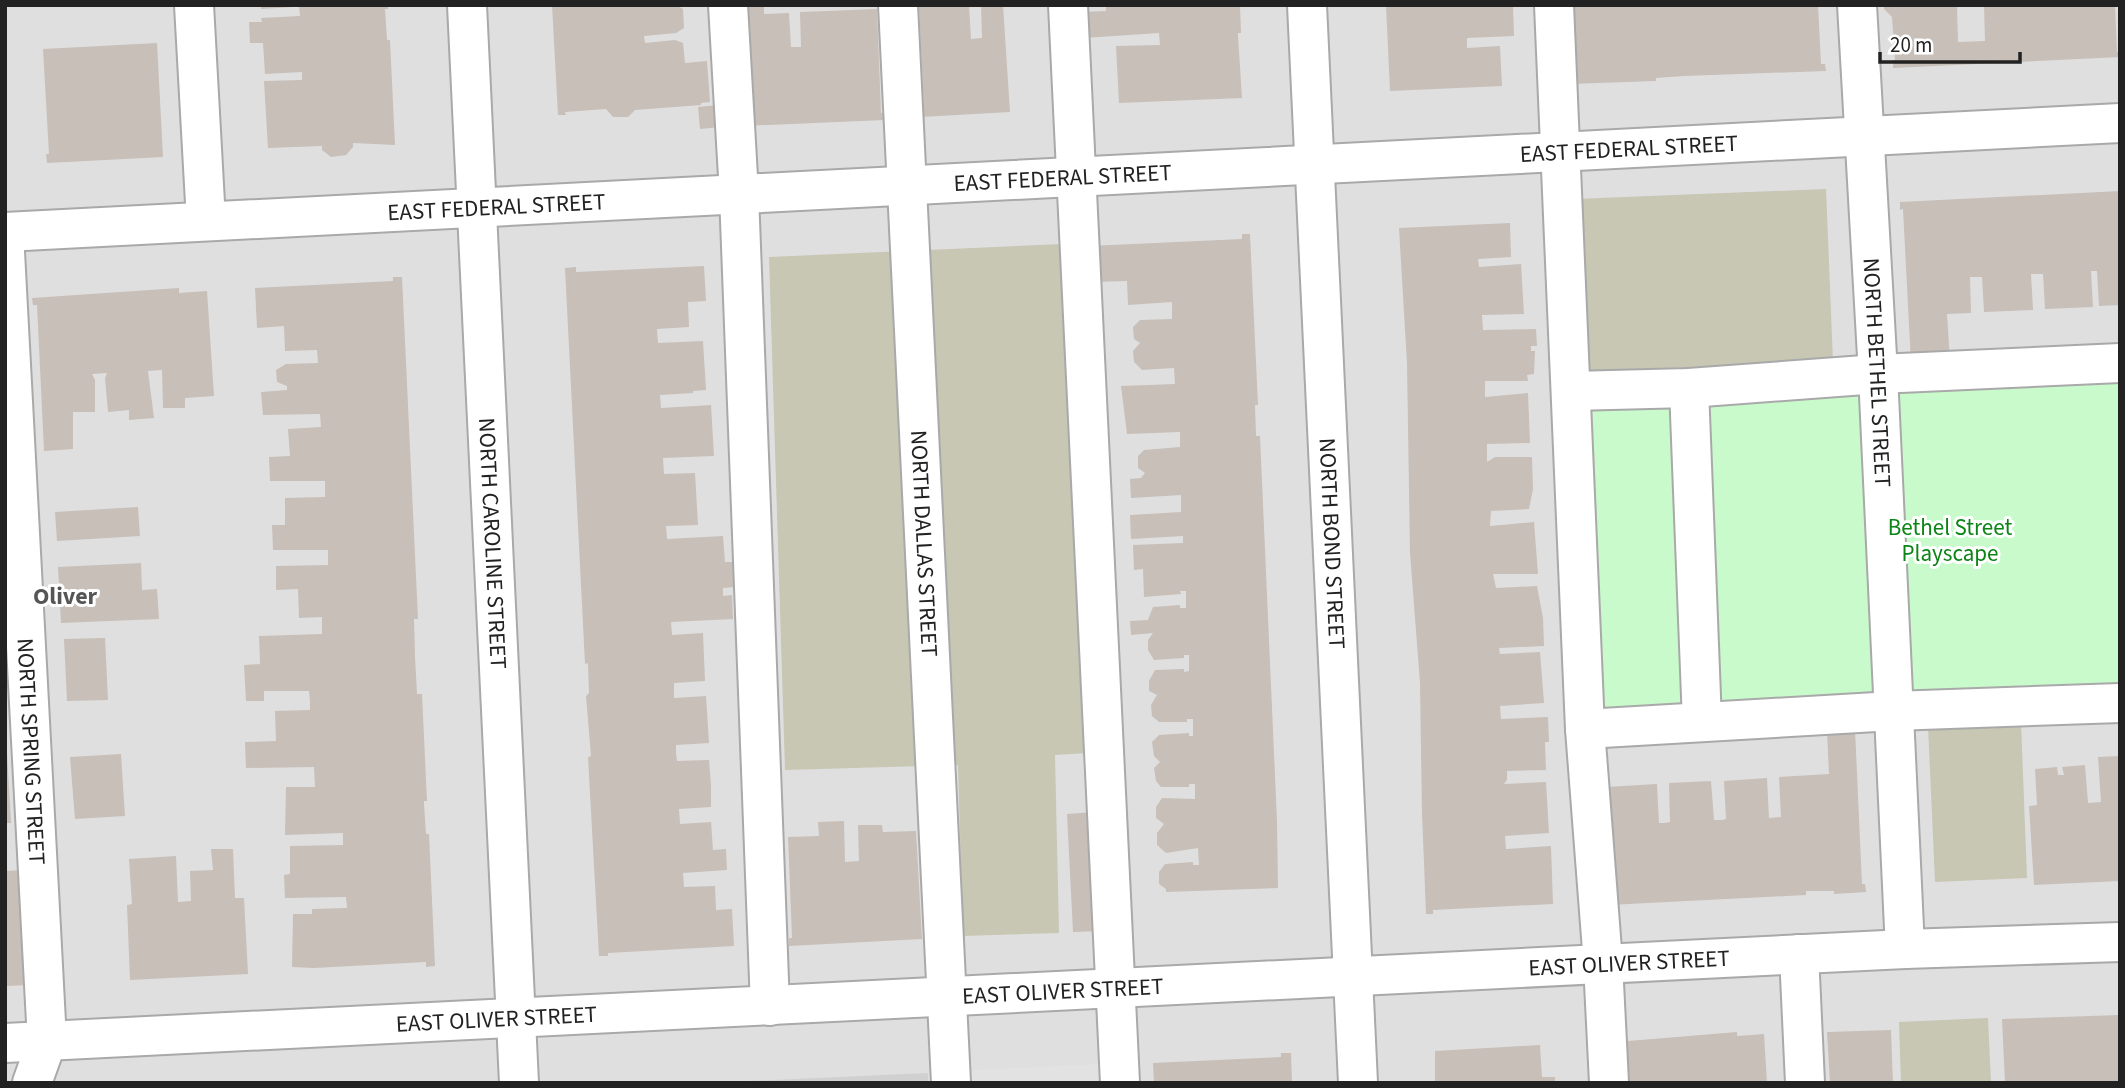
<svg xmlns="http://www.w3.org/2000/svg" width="2125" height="1088" font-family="'Source Sans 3',sans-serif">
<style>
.residential{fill:#e0dfdf}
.religious{fill:#d0d0d0}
.construction{fill:#c7c7b4}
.park{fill:#c8facc}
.parking{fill:#e2e2e2}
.building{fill:#c7bfb8}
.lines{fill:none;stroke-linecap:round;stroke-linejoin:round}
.minor-casing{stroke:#a9a9a9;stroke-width:42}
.minor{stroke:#fff;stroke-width:38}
.labels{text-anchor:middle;stroke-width:6;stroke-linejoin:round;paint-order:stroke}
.street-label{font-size:23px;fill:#222;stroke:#fff}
.park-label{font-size:23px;fill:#0c8416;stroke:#fff}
.neighbourhood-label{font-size:24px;font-weight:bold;fill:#555;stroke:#fff}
</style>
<rect width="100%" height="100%" fill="#f2efe9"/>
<path class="residential" d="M 5,5 L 2120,5 L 2120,1083 L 5,1083 Z"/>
<path class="religious" d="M 928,1073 L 928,1083 L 703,1083 Z"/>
<path class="construction" d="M 1826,189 L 1833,362 L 1582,371 L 1575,199 Z
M 1062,244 L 1087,753 L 1055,755 L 1059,933 L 963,936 L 958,765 L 785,770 L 769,257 Z
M 2021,722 L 2027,878 L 1935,882 L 1928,726 Z
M 1988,1018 L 1991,1083 L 1901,1083 L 1899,1022 Z"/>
<path class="park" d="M 2120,378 L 2120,689 L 1604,708 L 1592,398 Z"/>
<path class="parking" d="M 1097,1064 L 1098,1083 L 962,1083 L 962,1071 Z"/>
<path class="building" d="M 261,5 L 293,5 L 293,7 L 261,9 Z
M 299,5 L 388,5 L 388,9 L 385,9 L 387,40 L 390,40 L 395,145 L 353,143 L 353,147 L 346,155 L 331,157 L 322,150 L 322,146 L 268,148 L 264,81 L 302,80 L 302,72 L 265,74 L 263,43 L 250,43 L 249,22 L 262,22 L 261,18 L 300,16 Z
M 552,5 L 676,5 L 683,9 L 684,28 L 676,33 L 644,36 L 645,43 L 675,40 L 683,43 L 685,63 L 707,61 L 710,102 L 701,103 L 701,105 L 635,110 L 628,117 L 613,117 L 606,109 L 565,112 L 566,115 L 558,115 Z
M 738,5 L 764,5 L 764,14 L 789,13 L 791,47 L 801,47 L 800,12 L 877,9 L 881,113 L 885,113 L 885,120 L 743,126 Z
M 969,5 L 971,39 L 982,38 L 981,5 L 1003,5 L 1010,112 L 921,117 L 921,109 L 924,109 L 919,6 Z
M 1106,5 L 1240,5 L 1241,33 L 1238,33 L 1238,36 L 1242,98 L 1119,103 L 1116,46 L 1160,45 L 1159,33 L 1084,38 L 1083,12 L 1106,11 Z
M 1386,5 L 1513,5 L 1514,36 L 1467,38 L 1467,48 L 1500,46 L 1502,86 L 1390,91 Z
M 1568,5 L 1818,5 L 1821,64 L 1825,64 L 1826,71 L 1684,76 L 1656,78 L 1656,81 L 1569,84 Z
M 1884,5 L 1957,5 L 1958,42 L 1985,41 L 1984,5 L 2115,5 L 2117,52 L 2120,51 L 2120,57 L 1893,68 L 1893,60 L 1895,60 L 1892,17 L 1884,9 Z
M 157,43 L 163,157 L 47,163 L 46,154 L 49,154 L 43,49 Z
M 719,105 L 720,127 L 700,129 L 698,107 Z
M 2120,191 L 2120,305 L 2099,306 L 2097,271 L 2091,271 L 2093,307 L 2045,309 L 2043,274 L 2031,274 L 2033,310 L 1984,312 L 1982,277 L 1970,277 L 1971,313 L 1947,314 L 1950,361 L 1911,363 L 1903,209 L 1900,210 L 1900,202 Z
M 1510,223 L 1511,257 L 1478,259 L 1479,267 L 1521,264 L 1524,314 L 1482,315 L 1483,330 L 1536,329 L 1537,346 L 1531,346 L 1531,351 L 1535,351 L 1534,374 L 1527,375 L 1528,381 L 1485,381 L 1485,397 L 1528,393 L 1530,443 L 1487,444 L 1487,462 L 1495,457 L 1532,457 L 1533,489 L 1529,509 L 1491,511 L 1490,526 L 1534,522 L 1538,574 L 1493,574 L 1496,588 L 1537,586 L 1543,618 L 1544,646 L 1499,648 L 1500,654 L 1540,652 L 1544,703 L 1500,706 L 1501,719 L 1548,717 L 1549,742 L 1545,742 L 1546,770 L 1507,771 L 1507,780 L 1504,784 L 1546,782 L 1549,833 L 1505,836 L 1506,849 L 1551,846 L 1553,904 L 1433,910 L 1433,914 L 1426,914 L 1422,813 L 1420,683 L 1410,553 L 1407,363 L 1399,228 Z
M 1242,234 L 1250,234 L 1258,405 L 1255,405 L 1256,436 L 1260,436 L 1277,821 L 1278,888 L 1166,892 L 1166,889 L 1159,884 L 1159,872 L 1165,864 L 1193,862 L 1193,865 L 1199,865 L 1198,848 L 1166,853 L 1157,845 L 1157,833 L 1164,824 L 1156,818 L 1156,807 L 1162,798 L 1195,799 L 1195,784 L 1189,784 L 1189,787 L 1161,787 L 1156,781 L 1154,768 L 1160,762 L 1154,756 L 1152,742 L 1159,735 L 1189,733 L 1189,736 L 1193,736 L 1193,719 L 1187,719 L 1187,722 L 1159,722 L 1152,716 L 1151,705 L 1157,695 L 1149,691 L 1149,681 L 1155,670 L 1184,669 L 1184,672 L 1189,671 L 1189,655 L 1184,655 L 1184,658 L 1154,660 L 1148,650 L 1148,640 L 1153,633 L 1131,635 L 1130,621 L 1148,620 L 1153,607 L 1180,605 L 1180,608 L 1186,608 L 1186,591 L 1180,591 L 1181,594 L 1144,597 L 1143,569 L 1134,570 L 1133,545 L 1183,543 L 1183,536 L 1131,539 L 1130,515 L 1181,512 L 1181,495 L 1131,498 L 1130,479 L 1141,478 L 1145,473 L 1138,468 L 1138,456 L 1144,450 L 1180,447 L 1180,432 L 1127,434 L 1121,386 L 1175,384 L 1174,368 L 1142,370 L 1134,362 L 1133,351 L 1140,343 L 1134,339 L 1133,327 L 1140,320 L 1172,319 L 1172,302 L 1128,305 L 1127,281 L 1092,282 L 1090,246 L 1242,239 Z
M 704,266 L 706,301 L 688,302 L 689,327 L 657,329 L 658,343 L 703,341 L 706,390 L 693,391 L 693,393 L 660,395 L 661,408 L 711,405 L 714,456 L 663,458 L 664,474 L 695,473 L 698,525 L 666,526 L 667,539 L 723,536 L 725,562 L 735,562 L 736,587 L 723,588 L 723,596 L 732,595 L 733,619 L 671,622 L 672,635 L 703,633 L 705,681 L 674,683 L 674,698 L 706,696 L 709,743 L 676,745 L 676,753 L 677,761 L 709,760 L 711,785 L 711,807 L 679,809 L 680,824 L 711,822 L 713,850 L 726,849 L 727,870 L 683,873 L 684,887 L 715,886 L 716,910 L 732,909 L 734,946 L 608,953 L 608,956 L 599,956 L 588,757 L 591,756 L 586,696 L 589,693 L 588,663 L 585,664 L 565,268 L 576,267 L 576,272 Z
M 393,277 L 402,277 L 418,619 L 414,619 L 415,656 L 417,694 L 422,694 L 427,801 L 424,801 L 424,804 L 426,834 L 429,834 L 435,966 L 426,967 L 426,962 L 314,968 L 292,967 L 293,914 L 312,914 L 312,909 L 347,908 L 346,897 L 285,898 L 284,875 L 290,874 L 290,846 L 343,845 L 343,833 L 285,835 L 286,787 L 315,787 L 314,767 L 246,768 L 245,742 L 276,741 L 275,711 L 310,710 L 310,701 L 309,691 L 264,691 L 264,701 L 246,701 L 244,665 L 260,664 L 259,636 L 322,634 L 322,617 L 299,618 L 298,589 L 276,590 L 276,566 L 328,565 L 328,550 L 273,550 L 272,525 L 285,525 L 285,498 L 325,497 L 325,481 L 270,481 L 269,457 L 290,456 L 288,429 L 321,427 L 320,414 L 263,415 L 261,392 L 287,390 L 287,386 L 277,382 L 276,370 L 286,364 L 318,363 L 317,350 L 285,351 L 284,326 L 257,328 L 255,288 L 393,281 Z
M 179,288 L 179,293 L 207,291 L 214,396 L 185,398 L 185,408 L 163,408 L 162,370 L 148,371 L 154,418 L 129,420 L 129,410 L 108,412 L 105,378 L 107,373 L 92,374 L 95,380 L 95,412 L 73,412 L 73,449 L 44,451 L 37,305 L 33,305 L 32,298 Z
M 138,507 L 140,536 L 57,541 L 55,512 Z
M 141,563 L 142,590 L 157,589 L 159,619 L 61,623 L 58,567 Z
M 105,638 L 108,700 L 67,701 L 64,639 Z
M 1855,729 L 1862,884 L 1865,884 L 1866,892 L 1834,894 L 1834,891 L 1806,891 L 1806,895 L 1609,905 L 1606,787 L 1657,784 L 1659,823 L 1664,823 L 1670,822 L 1669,783 L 1711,781 L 1714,820 L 1722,820 L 1726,819 L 1724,781 L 1767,778 L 1769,818 L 1781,817 L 1779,777 L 1829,774 L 1827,731 Z
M 5,753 L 7,753 L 11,823 L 5,823 Z
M 121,754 L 125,816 L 75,819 L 70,757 Z
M 2120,756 L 2120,881 L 2034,885 L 2029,806 L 2037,805 L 2035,769 L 2057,767 L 2058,775 L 2064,775 L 2062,767 L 2085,765 L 2088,803 L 2101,802 L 2098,757 Z
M 1095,812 L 1101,931 L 1073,932 L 1067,814 Z
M 844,821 L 845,862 L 859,861 L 858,825 L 882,825 L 883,832 L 916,831 L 922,939 L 789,946 L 789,938 L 792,938 L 788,837 L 819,836 L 818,822 Z
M 211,849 L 233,849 L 235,898 L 244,898 L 248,974 L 130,980 L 127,905 L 132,904 L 129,859 L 176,856 L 178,902 L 191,901 L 190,871 L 213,870 Z
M 22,870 L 31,985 L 5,986 L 5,871 Z
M 2119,1015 L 2120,1083 L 2005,1083 L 2002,1019 Z
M 1891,1030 L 1893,1083 L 1830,1083 L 1827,1032 Z
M 1737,1032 L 1737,1036 L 1764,1034 L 1767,1083 L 1618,1083 L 1616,1042 Z
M 1540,1045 L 1542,1077 L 1555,1077 L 1555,1083 L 1435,1083 L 1435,1051 Z
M 1281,1053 L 1291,1053 L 1292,1083 L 1154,1083 L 1153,1063 L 1281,1057 Z"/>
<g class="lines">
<defs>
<g id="minor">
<path d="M 194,5 L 206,221"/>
<path id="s1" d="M 467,5 L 519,1083"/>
<path d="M 728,5 L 739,194 L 770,1006"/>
<path id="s2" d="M 898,5 L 951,1083"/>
<path d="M 1068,5 L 1120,1083"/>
<path id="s3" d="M 1307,5 L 1358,1083"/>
<path d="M 1554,5 L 1585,729 L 1603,963 L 1609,1083"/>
<path id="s4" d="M 1857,5 L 1878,374 L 1905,949"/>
<path id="s5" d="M 5,232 L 2120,123"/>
<path id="s6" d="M 5,252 L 47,1041 L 32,1083"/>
<path d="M 1689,388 L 1702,722"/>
<path d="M 1572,391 L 1689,388 L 1878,374 L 2120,363"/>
<path d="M 1585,729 L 1893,711 L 2120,703"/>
<path d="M 1799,954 L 1805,1083"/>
<path id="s7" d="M 5,1043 L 1905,949 L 2120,942"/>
</g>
</defs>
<use href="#minor" class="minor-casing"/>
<use href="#minor" class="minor"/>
</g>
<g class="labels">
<g class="street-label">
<text dy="8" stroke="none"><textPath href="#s5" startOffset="1626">EAST FEDERAL STREET</textPath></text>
<text dy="8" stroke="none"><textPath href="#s5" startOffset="1059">EAST FEDERAL STREET</textPath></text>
<text dy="8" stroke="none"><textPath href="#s5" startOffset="492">EAST FEDERAL STREET</textPath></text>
<text dy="8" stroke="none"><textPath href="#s4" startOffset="368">NORTH BETHEL STREET</textPath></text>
<text dy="8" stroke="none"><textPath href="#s1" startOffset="539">NORTH CAROLINE STREET</textPath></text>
<text dy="8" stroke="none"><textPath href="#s2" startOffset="539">NORTH DALLAS STREET</textPath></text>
<text dy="8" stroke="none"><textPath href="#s3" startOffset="539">NORTH BOND STREET</textPath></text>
<text dy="8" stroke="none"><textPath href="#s6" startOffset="500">NORTH SPRING STREET</textPath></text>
<text dy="8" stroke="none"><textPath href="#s7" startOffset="1626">EAST OLIVER STREET</textPath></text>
<text dy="8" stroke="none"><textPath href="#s7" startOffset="1059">EAST OLIVER STREET</textPath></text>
<text dy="8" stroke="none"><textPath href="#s7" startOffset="492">EAST OLIVER STREET</textPath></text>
</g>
<g class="park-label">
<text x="1950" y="535">Bethel Street<tspan x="1950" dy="26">Playscape</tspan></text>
</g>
<g class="neighbourhood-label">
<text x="65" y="604">Oliver</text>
</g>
</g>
<rect width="2125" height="1088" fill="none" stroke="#222222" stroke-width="14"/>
<path d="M1880 52v10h140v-10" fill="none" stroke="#222222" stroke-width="3.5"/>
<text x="1890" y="52" font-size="21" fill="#222222" stroke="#ffffff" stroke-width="5" paint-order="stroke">20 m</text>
</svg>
